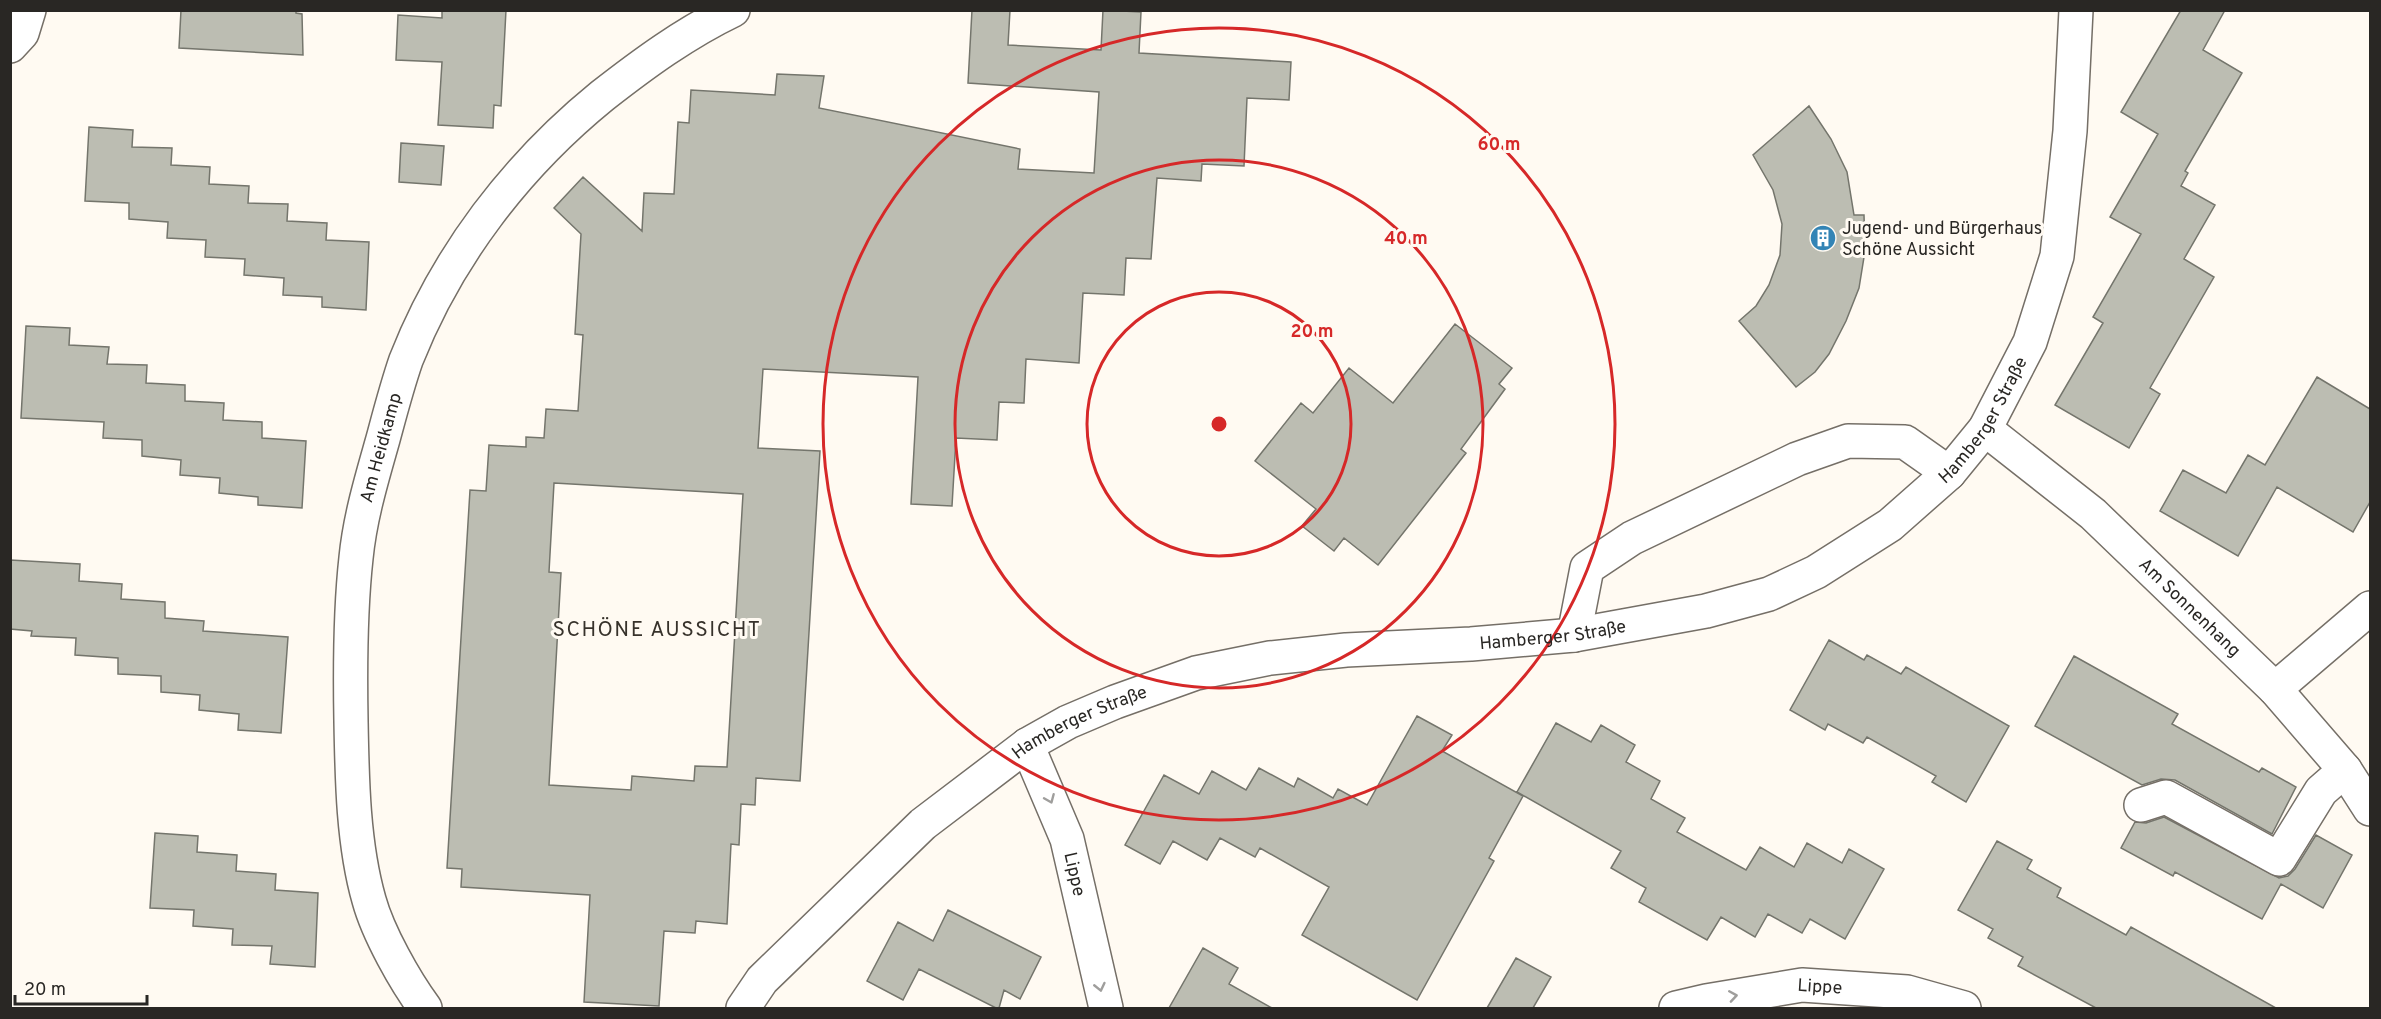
<svg xmlns="http://www.w3.org/2000/svg" width="2381" height="1019" font-family="Overpass,sans-serif">
<style>
.building{fill:#bcbdb2;stroke:#74756c;stroke-width:1.5;fill-rule:evenodd}
.lines{fill:none;stroke-linecap:round;stroke-linejoin:round}
.minor-casing{stroke:#756f67;stroke-width:36}
.minor{stroke:#fff;stroke-width:33}
.oneway{stroke:#9f9e9c}
.ring{fill:none;stroke:#d62828;stroke-width:3}
.labels{text-anchor:middle;stroke-width:6;stroke-linejoin:round;paint-order:stroke}
.poi-label{font-size:18px;fill:#292724;stroke:#fffaf2;text-anchor:start}
.street-label{font-size:18px;fill:#292724;stroke:#fffaf2}
.quarter-label{font-size:21px;letter-spacing:1.5px;fill:#37322b;stroke:#fffaf2}
.centre{fill:#d62828;stroke:#fffaf2;stroke-width:3}
.ring-label{font-size:18px;text-anchor:middle;font-weight:bold;fill:#d62828;stroke:#fffaf2;stroke-width:6;stroke-linejoin:round;paint-order:stroke}
</style>
<rect width="100%" height="100%" fill="#fffaf2"/>
<path class="building" d="M 181,10 L 296,10 L 296,13 L 302,14 L 303,55 L 179,48 Z
M 442,10 L 506,10 L 501,106 L 494,105 L 493,128 L 438,125 L 442,62 L 396,60 L 398,15 L 442,18 Z
M 972,10 L 1010,10 L 1008,45 L 1101,50 L 1103,10 L 1141,12 L 1139,53 L 1291,62 L 1289,100 L 1247,98 L 1244,166 L 1202,164 L 1201,181 L 1157,178 L 1151,259 L 1126,258 L 1124,295 L 1083,293 L 1079,363 L 1026,359 L 1024,403 L 999,402 L 997,440 L 956,438 L 952,506 L 911,504 L 918,377 L 763,369 L 758,448 L 820,451 L 800,781 L 756,778 L 755,805 L 741,804 L 739,845 L 731,844 L 727,924 L 696,921 L 695,933 L 664,931 L 659,1006 L 584,1002 L 590,895 L 461,887 L 462,869 L 447,868 L 470,490 L 486,491 L 489,445 L 526,447 L 526,437 L 544,438 L 546,409 L 578,411 L 583,335 L 575,334 L 581,234 L 554,208 L 583,177 L 642,231 L 644,193 L 674,194 L 678,122 L 689,123 L 691,90 L 775,95 L 777,74 L 824,76 L 819,108 L 1020,149 L 1018,169 L 1094,173 L 1099,92 L 968,83 ZM 554,483 L 743,494 L 727,767 L 695,766 L 694,781 L 632,776 L 631,790 L 549,785 L 561,573 L 549,572 Z
M 2181,10 L 2225,10 L 2203,50 L 2242,73 L 2185,171 L 2188,173 L 2181,186 L 2215,205 L 2184,259 L 2214,277 L 2150,388 L 2160,394 L 2129,448 L 2055,405 L 2103,323 L 2093,317 L 2141,234 L 2110,217 L 2158,134 L 2121,112 Z
M 1809,106 L 1831,139 L 1847,172 L 1854,215 L 1864,215 L 1865,251 L 1859,288 L 1846,321 L 1829,354 L 1815,372 L 1796,387 L 1739,321 L 1756,306 L 1769,285 L 1780,255 L 1782,224 L 1773,190 L 1753,155 Z
M 89,127 L 133,130 L 132,147 L 172,148 L 171,165 L 210,167 L 209,184 L 249,186 L 248,203 L 288,204 L 287,221 L 327,223 L 326,240 L 369,242 L 366,310 L 322,307 L 322,297 L 283,295 L 284,278 L 244,275 L 245,259 L 205,257 L 206,240 L 167,238 L 168,222 L 129,219 L 129,203 L 85,201 Z
M 401,143 L 444,146 L 441,185 L 399,182 Z
M 1455,324 L 1512,368 L 1499,384 L 1505,389 L 1461,449 L 1466,453 L 1378,565 L 1344,538 L 1334,551 L 1302,526 L 1316,509 L 1255,461 L 1301,403 L 1313,413 L 1349,368 L 1393,403 Z
M 26,326 L 70,328 L 69,345 L 109,347 L 107,364 L 147,365 L 146,383 L 185,385 L 185,401 L 224,403 L 223,420 L 262,422 L 262,438 L 306,441 L 302,508 L 258,505 L 258,497 L 219,493 L 220,478 L 180,475 L 181,460 L 142,456 L 142,440 L 103,438 L 104,422 L 21,418 Z
M 2317,377 L 2370,409 L 2370,502 L 2353,532 L 2277,487 L 2238,556 L 2160,511 L 2183,470 L 2226,493 L 2248,455 L 2265,465 Z
M 10,560 L 80,564 L 79,581 L 122,584 L 121,599 L 165,602 L 165,618 L 204,621 L 203,631 L 288,637 L 281,733 L 238,730 L 239,714 L 199,710 L 200,695 L 161,692 L 161,676 L 118,674 L 118,658 L 75,655 L 76,638 L 31,636 L 32,631 L 10,629 Z
M 1829,640 L 1864,660 L 1867,655 L 1901,674 L 1906,667 L 2009,726 L 1966,802 L 1932,782 L 1936,776 L 1867,737 L 1863,743 L 1828,724 L 1825,730 L 1790,710 Z
M 2074,656 L 2178,714 L 2172,724 L 2259,772 L 2262,768 L 2296,787 L 2272,834 L 2175,780 L 2161,779 L 2142,785 L 2035,726 Z
M 1417,716 L 1452,735 L 1442,751 L 1523,796 L 1489,858 L 1494,861 L 1417,1000 L 1302,935 L 1329,887 L 1260,848 L 1255,857 L 1220,838 L 1207,860 L 1173,841 L 1160,864 L 1125,845 L 1164,775 L 1199,794 L 1212,771 L 1246,790 L 1259,768 L 1294,787 L 1298,778 L 1333,798 L 1338,789 L 1367,805 Z
M 1556,723 L 1591,742 L 1601,725 L 1635,745 L 1626,762 L 1660,781 L 1651,799 L 1685,818 L 1677,832 L 1746,870 L 1760,847 L 1794,867 L 1807,843 L 1842,863 L 1849,849 L 1884,869 L 1845,939 L 1810,919 L 1802,933 L 1768,914 L 1755,937 L 1721,917 L 1707,940 L 1639,902 L 1646,888 L 1611,868 L 1621,851 L 1517,792 Z
M 2164,817 L 2279,878 L 2288,876 L 2295,869 L 2316,835 L 2352,855 L 2323,908 L 2281,884 L 2262,919 L 2175,872 L 2173,876 L 2121,848 L 2135,822 L 2146,823 Z
M 155,833 L 198,836 L 197,852 L 237,855 L 236,871 L 276,874 L 275,890 L 318,893 L 315,967 L 270,964 L 272,946 L 232,945 L 233,929 L 193,926 L 194,910 L 150,908 Z
M 1997,841 L 2032,860 L 2027,869 L 2061,888 L 2057,897 L 2126,935 L 2131,927 L 2276,1008 L 2096,1008 L 2018,966 L 2023,957 L 1988,938 L 1993,929 L 1958,910 Z
M 948,910 L 1041,957 L 1020,999 L 1004,990 L 999,1008 L 996,1008 L 919,969 L 903,1000 L 867,981 L 898,922 L 933,941 Z
M 1203,948 L 1238,968 L 1229,984 L 1272,1008 L 1169,1008 Z
M 1516,958 L 1551,977 L 1533,1008 L 1487,1008 Z"/>
<g class="lines">
<defs>
<g id="minor">
<path d="M 10,46 L 22,33 L 29,10"/>
<path id="s1" d="M 1985,429 L 2093,514 L 2275,689 L 2345,770 L 2370,809"/>
<path d="M 1574,635 L 1587,568 L 1632,538 L 1797,459 L 1848,441 L 1905,442 L 1949,473"/>
<path d="M 2275,689 L 2370,608"/>
<path id="s2" d="M 1027,745 L 1067,839 L 1106,1008"/>
<path d="M 2141,805 L 2166,797 L 2279,859 L 2321,791 L 2345,770"/>
<path id="s3" d="M 425,1008 C 405,981 378,933 369,900 C 353,844 352,779 351,721 C 350,667 350,612 356,558 C 360,517 372,478 383,439 C 390,413 397,386 406,360 C 447,256 516,166 602,96 C 643,64 685,33 733,10"/>
<path id="s4" d="M 743,1008 L 762,980 L 923,824 L 1027,745 L 1068,722 L 1115,702 L 1196,673 L 1270,658 L 1346,650 L 1471,644 L 1574,635 L 1706,611 L 1769,594 L 1816,572 L 1890,525 L 1949,473 L 1985,429 L 2030,342 L 2057,256 L 2070,131 L 2076,10"/>
<path id="s5" d="M 1676,1008 L 1706,1001 L 1802,985 L 1907,992 L 1964,1008"/>
</g>
</defs>
<use href="#minor" class="minor-casing"/>
<use href="#minor" class="minor"/>
</g>
<defs><path id="oneway-chevron" d="M-2-3.5L2.5 0L-2 3.5" fill="none" stroke-width="1.6" stroke-linecap="round" stroke-linejoin="round" transform="scale(1.5)"/></defs>
<g class="oneway">
<use href="#oneway-chevron" transform="translate(1050 799) rotate(67)"/>
<use href="#oneway-chevron" transform="translate(1100 987) rotate(77)"/>
<use href="#oneway-chevron" transform="translate(1733 996) rotate(-9)"/>
</g>
<g class="ring">
<circle cx="1219" cy="424" r="132"/>
<circle cx="1219" cy="424" r="264"/>
<circle cx="1219" cy="424" r="396"/>
</g>
<defs>
<symbol id="building-disc" viewBox="-11 -11 22 22"><circle r="9.5" fill="#3384b5" stroke="#fffaf2"/><path d="M-4-6H4V6H1V3H-1V6H-4ZM-2.5-4.3h1.7v1.8h-1.7ZM.8-4.3h1.7v1.8H.8ZM-2.5-1h1.7V.8h-1.7ZM.8-1h1.7V.8H.8Z" fill="#fff"/></symbol>
</defs>
<g fill-rule="evenodd">
<use href="#building-disc" x="1808" y="223" width="30" height="30"/>
</g>
<g class="labels">
<g class="poi-label">
<text x="1842" y="234">Jugend- und Bürgerhaus<tspan x="1842" dy="21">Schöne Aussicht</tspan></text>
</g>
<g class="street-label">
<text dy="6" stroke="none"><textPath href="#s4" startOffset="1434">Hamberger Straße</textPath></text>
<text dy="6" stroke="none"><textPath href="#s3" startOffset="579">Am Heidkamp</textPath></text>
<text dy="6" stroke="none"><textPath href="#s1" startOffset="272">Am Sonnenhang</textPath></text>
<text dy="6" stroke="none"><textPath href="#s4" startOffset="932">Hamberger Straße</textPath></text>
<text dy="6" stroke="none"><textPath href="#s4" startOffset="446">Hamberger Straße</textPath></text>
<text dy="6" stroke="none"><textPath href="#s2" startOffset="138">Lippe</textPath></text>
<text dy="6" stroke="none"><textPath href="#s5" startOffset="146">Lippe</textPath></text>
</g>
<g class="quarter-label">
<text x="657" y="636">SCHÖNE AUSSICHT</text>
</g>
</g>
<circle cx="1219" cy="424" r="9" class="centre"/>
<g class="ring-label">
<text x="1499" y="150">60 m</text>
<text x="1406" y="244">40 m</text>
<text x="1312" y="337">20 m</text>
</g>
<rect width="2381" height="1019" fill="none" stroke="#292724" stroke-width="24"/>
<path d="M15 995v9h132v-9" fill="none" stroke="#292724" stroke-width="3"/>
<text x="24" y="995" font-size="18" fill="#292724" stroke="#fffaf2" stroke-width="4.5" paint-order="stroke">20 m</text>
</svg>
